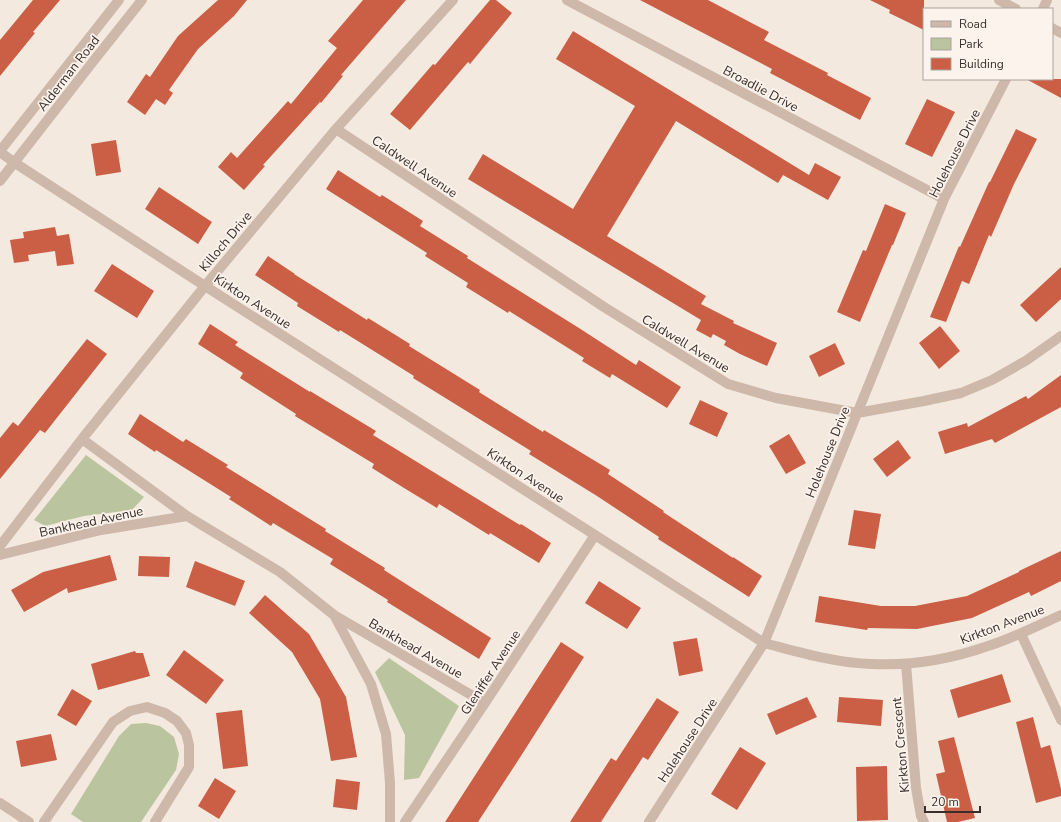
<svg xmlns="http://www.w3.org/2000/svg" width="1061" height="822" font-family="'Nunito Sans',sans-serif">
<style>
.green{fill:#bac49e}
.building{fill:#cb5f46}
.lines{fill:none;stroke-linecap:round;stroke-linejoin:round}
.minor{stroke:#cdb8aa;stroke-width:10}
.tertiary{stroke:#cdb8aa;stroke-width:10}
.labels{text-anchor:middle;stroke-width:3.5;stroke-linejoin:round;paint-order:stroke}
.street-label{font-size:13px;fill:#3a2e2a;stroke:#fbf3ec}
</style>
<rect width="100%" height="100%" fill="#f4e9df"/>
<path class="green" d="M 86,455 L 144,497 L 132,510 L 84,516 L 45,526 L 34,520 Z
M 389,658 L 459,706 L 419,778 L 404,780 L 405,735 L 375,672 Z
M 146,723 L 160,726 L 174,737 L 179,754 L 176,770 L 141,822 L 83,822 L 71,814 L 119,736 L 131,724 Z"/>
<path class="building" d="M 33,0 L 60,0 L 33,32 L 35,33 L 0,76 L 0,40 Z
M 218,0 L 247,0 L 234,16 L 198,49 L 169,90 L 173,93 L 165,105 L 156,99 L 145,115 L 127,102 L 146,74 L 150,77 L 178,36 Z
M 363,0 L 406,0 L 341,75 L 343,76 L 321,103 L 320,102 L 263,165 L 265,166 L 244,190 L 218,167 L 231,152 L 237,158 L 288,101 L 291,104 L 337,48 L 328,41 Z
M 490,0 L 496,0 L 512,13 L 470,64 L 468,62 L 410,130 L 390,114 L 433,64 L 435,65 Z
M 640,0 L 708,0 L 769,32 L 764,40 L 828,73 L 827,75 L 871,98 L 860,120 L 770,73 L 772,69 Z
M 870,0 L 924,0 L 924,30 L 889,13 L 890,10 Z
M 573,31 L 809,175 L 815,163 L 841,177 L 828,200 L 783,175 L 778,183 L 676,121 L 607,236 L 706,296 L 701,304 L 734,321 L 733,323 L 777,343 L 767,366 L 740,354 L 724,345 L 726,341 L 713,334 L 711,338 L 696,330 L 701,320 L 468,179 L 483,154 L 573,209 L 635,106 L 556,59 Z
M 1026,79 L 1061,79 L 1061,98 Z
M 927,99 L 955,112 L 932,157 L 905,144 Z
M 1016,129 L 1037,139 L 1014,184 L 991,237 L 989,235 L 969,284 L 962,281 L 946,322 L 930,317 L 959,246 L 960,247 L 989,182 L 990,182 Z
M 116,140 L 121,172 L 96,176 L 91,144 Z
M 338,170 L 380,197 L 382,195 L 423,221 L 420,226 L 468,256 L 467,258 L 579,328 L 636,365 L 639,360 L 681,387 L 667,408 L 612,374 L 610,378 L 582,361 L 584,358 L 509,311 L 508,313 L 466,287 L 468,283 L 425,256 L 427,253 L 326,189 Z
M 159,187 L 212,222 L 198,244 L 145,209 Z
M 885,204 L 906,213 L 893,245 L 892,245 L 860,322 L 837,312 L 863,250 L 866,251 Z
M 55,227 L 57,236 L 69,234 L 74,264 L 57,266 L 55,251 L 28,255 L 29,261 L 14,263 L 10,240 L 24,238 L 23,232 Z
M 268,256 L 295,274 L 294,274 L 367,320 L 368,318 L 410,344 L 409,346 L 480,390 L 479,392 L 514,414 L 543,432 L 544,430 L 610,470 L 608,474 L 664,511 L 663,512 L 733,558 L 733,557 L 762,576 L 749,597 L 658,539 L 659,537 L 597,496 L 529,454 L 531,451 L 413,378 L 414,376 L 340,330 L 339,332 L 297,306 L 298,303 L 255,275 Z
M 112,264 L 154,291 L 137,318 L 94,291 Z
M 1061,267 L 1061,299 L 1036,322 L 1020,305 Z
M 210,324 L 238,342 L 235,345 L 310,392 L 310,391 L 376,431 L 373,435 L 520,525 L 521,524 L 551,543 L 539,563 L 490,533 L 489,535 L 439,504 L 437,508 L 404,488 L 372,468 L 374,464 L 295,416 L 296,414 L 240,378 L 243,373 L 198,344 Z
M 940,326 L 960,351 L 939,369 L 919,343 Z
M 87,339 L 107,354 L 45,433 L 40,430 L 0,479 L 0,438 L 13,422 L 18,426 Z
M 835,343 L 845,364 L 819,377 L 809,356 Z
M 1061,375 L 1061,407 L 995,443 L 992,439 L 945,454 L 938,432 L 967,423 L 968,427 L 1026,396 L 1028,399 Z
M 700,400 L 728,413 L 717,437 L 689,424 Z
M 140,414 L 183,442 L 186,439 L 228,465 L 226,467 L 326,529 L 325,531 L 385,568 L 384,570 L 491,638 L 479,659 L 387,602 L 388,600 L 330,564 L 333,559 L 273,523 L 271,526 L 229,499 L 231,497 L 156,450 L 155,452 L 128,434 Z
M 789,434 L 806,463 L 786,474 L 769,446 Z
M 898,440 L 911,458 L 887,477 L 873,459 Z
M 854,510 L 881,514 L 875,549 L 848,545 Z
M 1061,551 L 1061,581 L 1031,596 L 1029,592 L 972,618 L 917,629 L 868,628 L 867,630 L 815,622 L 819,596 L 881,606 L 915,606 L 967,596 L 1019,572 L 1019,571 Z
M 110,555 L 117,580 L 68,593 L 67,588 L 24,612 L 11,590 L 43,572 Z
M 139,556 L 170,557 L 169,577 L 138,576 Z
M 195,561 L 245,581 L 235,606 L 186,587 Z
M 599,581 L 641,608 L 627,629 L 585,603 Z
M 265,595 L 309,634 L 346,697 L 357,757 L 331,761 L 320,699 L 292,652 L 249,613 Z
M 697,638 L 703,671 L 679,676 L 673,642 Z
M 561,642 L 584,657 L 519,759 L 478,822 L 445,822 Z
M 184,650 L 224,680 L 206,704 L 166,675 Z
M 135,651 L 136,653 L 143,653 L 150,676 L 98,690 L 91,664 Z
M 1002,674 L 1011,702 L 958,718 L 950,690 Z
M 72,689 L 92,701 L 76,726 L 57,715 Z
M 807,697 L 817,717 L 776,735 L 767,714 Z
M 839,697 L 883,700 L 881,726 L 837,722 Z
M 657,698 L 679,712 L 648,760 L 643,757 L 601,822 L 570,822 L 611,758 L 616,761 Z
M 242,710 L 248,766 L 223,769 L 216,713 Z
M 1033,717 L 1041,748 L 1050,745 L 1061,789 L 1061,796 L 1036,803 L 1016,722 Z
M 51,734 L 57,760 L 21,767 L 16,741 Z
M 954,737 L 975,818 L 958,822 L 947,822 L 936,774 L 945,772 L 938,741 Z
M 740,747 L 766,763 L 737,810 L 711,794 Z
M 887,766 L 888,820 L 857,821 L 856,767 Z
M 215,778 L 236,791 L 219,819 L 198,806 Z
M 336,779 L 360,782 L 357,810 L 333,807 Z"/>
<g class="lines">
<path class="minor" d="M 567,0 L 944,199
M 1043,9 L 1047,0
M 336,129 L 604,307 L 728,384 L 776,398 L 857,413 L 924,401 L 961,393 L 992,380 L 1027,360 L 1061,336
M 0,152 L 15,163 L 205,286 L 764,643 C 799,652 835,663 871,664 C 911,666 951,659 988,646 C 1013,638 1037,626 1061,615
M 82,439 L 187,516
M 0,546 L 82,439 L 205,286 L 336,129 L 453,0
M 0,555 L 101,530 L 187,516 L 280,572 L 334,615 L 371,684 L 386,734 L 390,783 L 390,822
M 334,615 L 485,703
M 1021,634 L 1061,720
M 906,664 L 916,788 L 921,816 L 924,822
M 44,822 L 113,722 L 130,711 L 147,707 L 165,713 L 177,721 L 186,733 L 189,745 L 189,767 L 155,822
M 405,822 L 485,703 L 595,535
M 649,822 L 764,643 L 944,199 L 1006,79"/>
<path class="tertiary" d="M 999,0 L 1016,9
M 1052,28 L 1061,33
M 0,151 L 119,0
M 0,181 L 95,59 L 142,0
M 0,803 L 29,822"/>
</g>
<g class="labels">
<g class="street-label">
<text transform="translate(68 73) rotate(-52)" y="5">Alderman Road</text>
<text transform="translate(761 88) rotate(28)" y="5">Broadlie Drive</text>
<text transform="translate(954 153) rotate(-63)" y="5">Holehouse Drive</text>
<text transform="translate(415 166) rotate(34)" y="5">Caldwell Avenue</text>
<text transform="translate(225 241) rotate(-50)" y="5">Killoch Drive</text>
<text transform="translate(253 301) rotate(33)" y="5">Kirkton Avenue</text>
<text transform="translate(686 343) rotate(31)" y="5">Caldwell Avenue</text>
<text transform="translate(827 452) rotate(-68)" y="5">Holehouse Drive</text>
<text transform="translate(526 475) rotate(33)" y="5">Kirkton Avenue</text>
<text transform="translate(91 521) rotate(-12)" y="5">Bankhead Avenue</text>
<text transform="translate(1002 624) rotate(-21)" y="5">Kirkton Avenue</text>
<text transform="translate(416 648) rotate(30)" y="5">Bankhead Avenue</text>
<text transform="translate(490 672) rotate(-57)" y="5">Gleniffer Avenue</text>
<text transform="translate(687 740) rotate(-57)" y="5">Holehouse Drive</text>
<text transform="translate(900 745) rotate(-95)" y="5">Kirkton Crescent</text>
</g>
</g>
<rect x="923" y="8" width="130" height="72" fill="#fbf3ec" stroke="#aea49e"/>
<rect x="931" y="21" width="20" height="6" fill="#cdb8aa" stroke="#aea49e"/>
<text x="959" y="28" font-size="12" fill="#3a2e2a">Road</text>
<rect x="931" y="38" width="20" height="12" fill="#bac49e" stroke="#aea49e"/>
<text x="959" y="48" font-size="12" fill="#3a2e2a">Park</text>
<rect x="931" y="58" width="20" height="12" fill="#cb5f46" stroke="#aea49e"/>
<text x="959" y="68" font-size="12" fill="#3a2e2a">Building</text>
<path d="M925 806v6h55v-6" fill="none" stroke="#3a2e2a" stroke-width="2"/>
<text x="931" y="806" font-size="12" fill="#3a2e2a" stroke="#fbf3ec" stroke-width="3" paint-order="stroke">20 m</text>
</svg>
